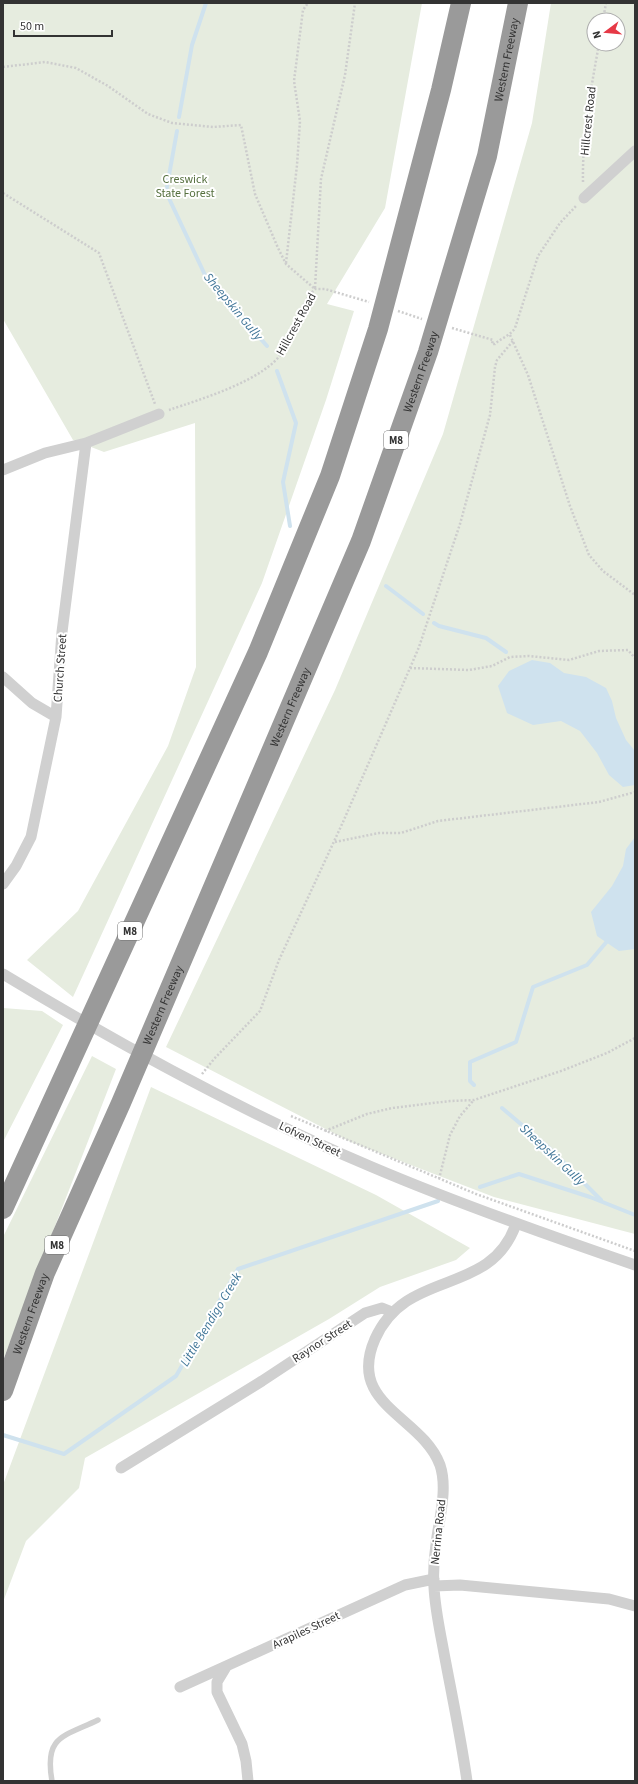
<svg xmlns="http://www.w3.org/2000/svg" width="638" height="1784" font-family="'Source Sans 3',sans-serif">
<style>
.green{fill:#e6ecdf;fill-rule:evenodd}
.water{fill:#cfe2ee}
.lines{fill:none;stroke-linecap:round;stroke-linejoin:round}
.stream{stroke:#cfe2ee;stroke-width:4}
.path{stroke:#cdcdcd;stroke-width:2.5;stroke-dasharray:2 2;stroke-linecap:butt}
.service{stroke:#d0d0d0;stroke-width:5.5}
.minor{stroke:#d0d0d0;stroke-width:11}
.motorway{stroke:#9a9a9a;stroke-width:20}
.labels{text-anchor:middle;stroke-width:4;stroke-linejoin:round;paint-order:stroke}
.shield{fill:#fff;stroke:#707070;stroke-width:1}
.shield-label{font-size:11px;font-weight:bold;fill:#333}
.street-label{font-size:12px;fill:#333;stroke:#fff}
.park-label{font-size:12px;fill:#56703f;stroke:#fff}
.water-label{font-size:13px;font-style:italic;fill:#3f7597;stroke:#fff}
</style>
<rect width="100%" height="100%" fill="#fff"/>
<path class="green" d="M 3,3 L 422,3 L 385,208 L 327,304 L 354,311 L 326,400 L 262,583 L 73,997 L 27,960 L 78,911 L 168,746 L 196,667 L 195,423 L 104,452 L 73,440 L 3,319 Z
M 551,3 L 635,3 L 635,1234 L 494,1197 L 351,1142 L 166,1047 L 335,690 L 443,434 L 532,123 ZM 594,20 L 618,20 L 618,44 L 594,44 Z
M 3,1008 L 42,1011 L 63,1025 L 3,1142 Z
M 92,1056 L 116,1069 L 3,1360 L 3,1237 Z
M 151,1087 L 376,1195 L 470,1248 L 456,1260 L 380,1287 L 329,1319 L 85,1458 L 79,1488 L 26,1541 L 3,1602 L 3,1485 Z"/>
<path class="water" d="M 532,660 L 550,663 L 564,673 L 586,677 L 606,688 L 612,701 L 616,718 L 626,740 L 635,751 L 635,785 L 623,787 L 609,775 L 597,753 L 580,731 L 561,721 L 533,725 L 507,713 L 498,686 L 509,671 Z
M 635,837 L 635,949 L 619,951 L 597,936 L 591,912 L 612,886 L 623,866 L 626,849 Z"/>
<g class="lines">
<path class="stream" d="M 179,117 L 192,45 L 206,3
M 177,131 L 166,192 L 205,275 L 267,346
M 277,371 L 296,423 L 283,482 L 290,526
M 386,586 L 423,614
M 434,623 L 439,626 L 486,638 L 506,652
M 474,1085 L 470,1081 L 470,1062 L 516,1042 L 533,987 L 587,965 L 609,939
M 502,1108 L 548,1147 L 601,1200
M 480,1187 L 519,1174 L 590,1197 L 635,1215
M 3,1435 L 64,1454 L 176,1376 L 238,1269 L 438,1201"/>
<path class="path" d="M 603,20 L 606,3
M 3,67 L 45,62 L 76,68 L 108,86 L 148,114 L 172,123 L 213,127 L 241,125 L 255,194 L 278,248 L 286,264 L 315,289
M 583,182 C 582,138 591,88 599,44
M 3,193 L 99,253 L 155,404
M 286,263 L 297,165 L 300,121 L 294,81 L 303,10 L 308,3
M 315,288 L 321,179 L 345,75 L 355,3
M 398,311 L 422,319
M 452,328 L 493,340 L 492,344 L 495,344 C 501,338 510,336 515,328 L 538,256 L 560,223 L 576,206
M 510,335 L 528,375 L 570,506 L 589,555 L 603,571 L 635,595
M 169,410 C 201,399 266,380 283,351 C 295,331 299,305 315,289 L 325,289 L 369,302
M 410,668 L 469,670 L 492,666 L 510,657 L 529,656 L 569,660 L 599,651 L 628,650 L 635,658
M 335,842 L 379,833 L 401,833 L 438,821 L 599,802 L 635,792
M 202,1074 L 214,1059 L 260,1011 L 279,960 L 343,822 L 410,668 L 419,647 L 460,524 L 490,415 L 495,367 L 497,360 L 513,341
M 291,1116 L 476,1194 L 635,1251
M 325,1131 L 367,1114 L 392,1108 L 450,1101 L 474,1100 L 561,1071 L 607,1053 L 635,1038
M 439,1179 L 450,1135 L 460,1116 L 473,1101"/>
<path class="service" d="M 52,1781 C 44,1736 63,1737 98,1720"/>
<path class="minor" d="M 584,198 L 635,151
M 3,470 L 45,453 L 86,443 L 159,414
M 3,677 L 32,703 L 56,717
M 3,884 L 16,866 L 31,837 L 56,717 L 62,632 L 86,443
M 3,974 C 122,1046 244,1113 372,1167 C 459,1204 547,1235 635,1265
M 121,1468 L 262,1381 L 365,1313 L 382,1308 L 392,1312
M 434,1586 L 460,1585 L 609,1599 L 635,1606
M 226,1667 L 217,1682 L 217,1692 L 242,1744 L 246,1761 L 248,1781
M 180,1687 L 405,1585 L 434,1579
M 467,1781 C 461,1738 452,1696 444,1653 C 440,1631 435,1609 434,1587 C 433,1573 434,1558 436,1544 C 439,1519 448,1489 440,1465 C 422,1416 346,1405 375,1339 C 407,1267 490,1298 516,1224"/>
<g class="motorway">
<path d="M 3,1209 L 258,652 L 330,476 L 378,329 L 441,90 L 461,3"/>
<path id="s1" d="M 3,1391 L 45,1273 L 121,1103 L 361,541 L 428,352 L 487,156 L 518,3"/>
</g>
</g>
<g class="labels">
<g class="shield">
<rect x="384" y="431" width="24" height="18" rx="3"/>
<rect x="118" y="922" width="24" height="18" rx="3"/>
<rect x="45" y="1236" width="24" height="18" rx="3"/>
</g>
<g class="shield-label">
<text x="396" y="444">M8</text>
<text x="130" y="935">M8</text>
<text x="57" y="1249">M8</text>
</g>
<g class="street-label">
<text dy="4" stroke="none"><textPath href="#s1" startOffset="1426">Western Freeway</textPath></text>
<text transform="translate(588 121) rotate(-84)" y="4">Hillcrest Road</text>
<text transform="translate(296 324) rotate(-61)" y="4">Hillcrest Road</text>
<text dy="4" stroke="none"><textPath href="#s1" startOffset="1102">Western Freeway</textPath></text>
<text transform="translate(60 668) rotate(-86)" y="4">Church Street</text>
<text dy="4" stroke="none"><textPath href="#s1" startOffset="742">Western Freeway</textPath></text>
<text dy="4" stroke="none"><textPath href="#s1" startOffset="418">Western Freeway</textPath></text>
<text transform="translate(310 1139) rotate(25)" y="4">Lofven Street</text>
<text dy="4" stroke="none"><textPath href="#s1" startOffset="82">Western Freeway</textPath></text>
<text transform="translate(322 1341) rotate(-33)" y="4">Raynor Street</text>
<text transform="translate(438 1532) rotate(-84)" y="4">Nerrina Road</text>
<text transform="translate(306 1630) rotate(-25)" y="4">Arapiles Street</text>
</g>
<g class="park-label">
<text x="185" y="183">Creswick<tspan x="185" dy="14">State Forest</tspan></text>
</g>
<g class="water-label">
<text transform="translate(234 306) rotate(50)" y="5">Sheepskin Gully</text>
<text transform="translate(553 1154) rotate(43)" y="5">Sheepskin Gully</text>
<text transform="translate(210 1319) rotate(-59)" y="5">Little Bendigo Creek</text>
</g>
</g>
<rect width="638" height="1784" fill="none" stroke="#333333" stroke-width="8"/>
<g transform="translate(606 32) rotate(254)"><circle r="19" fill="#ffffff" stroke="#adadad"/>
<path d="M0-3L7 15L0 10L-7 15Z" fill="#e63946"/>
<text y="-6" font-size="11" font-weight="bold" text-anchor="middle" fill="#333333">N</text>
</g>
<path d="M14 30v6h98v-6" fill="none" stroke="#333333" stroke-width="2"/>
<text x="20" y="30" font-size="12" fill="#333333" stroke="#ffffff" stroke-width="3" paint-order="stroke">50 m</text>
</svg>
